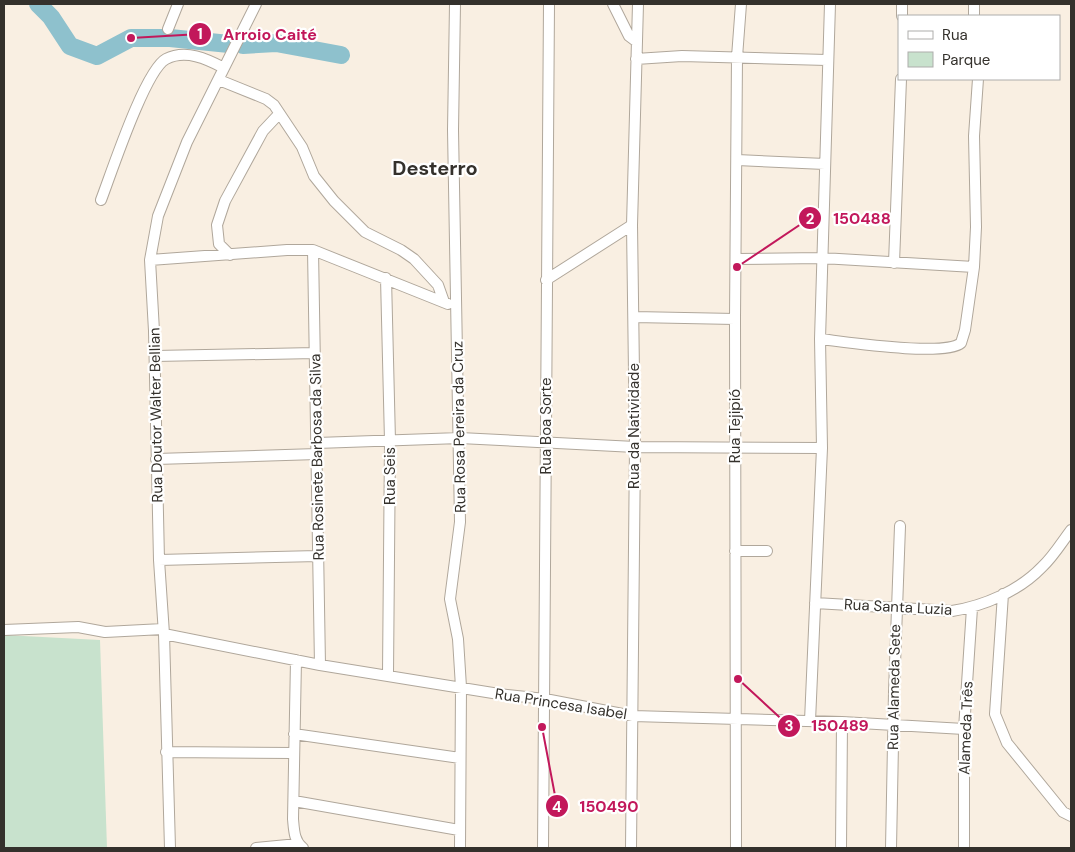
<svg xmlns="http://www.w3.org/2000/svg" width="1075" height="852" font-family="'DM Sans',sans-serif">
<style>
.green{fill:#c8e2cd}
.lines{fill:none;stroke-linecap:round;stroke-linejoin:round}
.river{stroke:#8ec1cd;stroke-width:18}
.minor-casing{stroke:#b0a79b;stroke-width:12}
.minor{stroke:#fff;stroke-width:10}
.labels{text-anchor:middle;stroke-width:4.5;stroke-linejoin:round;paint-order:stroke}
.street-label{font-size:15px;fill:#34312c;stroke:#fff}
.district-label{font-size:20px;font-weight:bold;fill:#34312c;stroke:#fff}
.leader{fill:none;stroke:#c2185b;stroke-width:2}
.callout-dot{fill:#c2185b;stroke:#fff;stroke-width:2}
.mark-label{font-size:15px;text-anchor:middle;font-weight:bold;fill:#fff}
.callout-label{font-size:16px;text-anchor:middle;font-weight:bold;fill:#c2185b;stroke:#fff;stroke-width:4.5;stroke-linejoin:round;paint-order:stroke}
</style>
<rect width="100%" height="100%" fill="#f9efe2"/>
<path class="green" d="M 4,635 L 100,640 L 107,848 L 4,848 Z"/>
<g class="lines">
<path class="river" d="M 38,4 L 51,17 L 70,46 L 97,56 L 131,38 L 170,38 L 229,44
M 243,45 L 276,43 L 341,55"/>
<defs>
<path id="minor" d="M 455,4 L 453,130 L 460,522 L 450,599 L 458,639 L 461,687 L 460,848
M 613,4 L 629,36 L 637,42
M 902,16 L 902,4
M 974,16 L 974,4
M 168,29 L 178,4
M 636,59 L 682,56 L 827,60
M 219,80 L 266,99 L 274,105 L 302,147 L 314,176 L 334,201 L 365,232 L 401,250 L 414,259 L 438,285 L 444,302
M 737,160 L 825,164
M 101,200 C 111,174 145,70 166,59 C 186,49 207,59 224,68
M 313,250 L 320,665
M 230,255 L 219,244 L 217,225 L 225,201 L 263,131 L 279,114
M 736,259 L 822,258 L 974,267
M 150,260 L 287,250 L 313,250 L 448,304
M 894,263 L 901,79
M 386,278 L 390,441 L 388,675
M 546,280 L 632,225
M 634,317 L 735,319
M 820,339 C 846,342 944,357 961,343 L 965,330 L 974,267 L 976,227 L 974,136 L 978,79
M 155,356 L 315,353
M 317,443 L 460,438 L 635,447 L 822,448
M 156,459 L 317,454
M 735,551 L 767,551
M 159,560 L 318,556
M 1003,594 L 995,714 L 1007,743 L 1063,812 L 1071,816
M 815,603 L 952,611 C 984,606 1019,591 1042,567 C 1053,557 1062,542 1071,530
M 4,630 L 78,627 L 105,632 L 163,629
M 164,634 L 320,665 L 499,694 L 545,699 L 633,716 L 842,722 L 964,729
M 296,660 L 293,819 C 294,830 294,841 303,848
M 810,721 L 822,448 L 820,339 L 830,4
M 294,734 L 460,758
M 166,752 L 293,753
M 294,801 L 459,830
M 170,848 L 164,634 L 159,560 L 154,331 L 150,260 L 158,216 L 187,142 L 256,4
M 256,848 L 298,844
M 543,848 L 549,4
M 631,848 L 635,447 L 632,225 L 638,4
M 736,848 L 735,319 L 737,57 L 741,4
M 841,848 L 842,722
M 891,848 L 894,692 L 900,526
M 964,848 L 964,729 L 972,608"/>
</defs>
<use href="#minor" class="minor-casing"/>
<use href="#minor" class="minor"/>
</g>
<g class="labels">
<g class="street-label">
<text transform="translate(156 415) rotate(-91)" y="5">Rua Doutor Walter Bellian</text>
<text transform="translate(546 426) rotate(-90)" y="5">Rua Boa Sorte</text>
<text transform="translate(634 426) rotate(-90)" y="5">Rua da Natividade</text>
<text transform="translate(735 426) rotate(-90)" y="5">Rua Tejipió</text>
<text transform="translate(459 427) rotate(-91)" y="5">Rua Rosa Pereira da Cruz</text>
<text transform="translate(317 457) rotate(-91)" y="5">Rua Rosinete Barbosa da Silva</text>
<text transform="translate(390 476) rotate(-90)" y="5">Rua Seis</text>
<text transform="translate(898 607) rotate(3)" y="5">Rua Santa Luzia</text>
<text transform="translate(894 687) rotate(-89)" y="5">Rua Alameda Sete</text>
<text transform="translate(561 704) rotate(9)" y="5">Rua Princesa Isabel</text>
<text transform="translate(966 728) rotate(-88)" y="5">Alameda Três</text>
</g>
<g class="district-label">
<text x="435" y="175">Desterro</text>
</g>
</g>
<path class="leader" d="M131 38L200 34M737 267L810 218M738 679L789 726M542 727L557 806"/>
<g class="callout-dot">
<circle cx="131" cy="38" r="5"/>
<circle cx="737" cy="267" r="5"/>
<circle cx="738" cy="679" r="5"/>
<circle cx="542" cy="727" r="5"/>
<circle cx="200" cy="34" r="12"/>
<circle cx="810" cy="218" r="12"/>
<circle cx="789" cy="726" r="12"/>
<circle cx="557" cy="806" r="12"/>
</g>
<g class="mark-label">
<text x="200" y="39">1</text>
<text x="810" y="224">2</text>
<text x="789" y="731">3</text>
<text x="557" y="812">4</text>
</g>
<g class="callout-label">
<text x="270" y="40">Arroio Caité</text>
<text x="862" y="224">150488</text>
<text x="840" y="731">150489</text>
<text x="609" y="812">150490</text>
</g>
<rect width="1075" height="852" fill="none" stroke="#34312c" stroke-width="10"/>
<rect x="898" y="15" width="162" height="65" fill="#ffffff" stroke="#aeadab"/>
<rect x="908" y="31" width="25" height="8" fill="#ffffff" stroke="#aeadab"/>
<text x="942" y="40" font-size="15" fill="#34312c">Rua</text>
<rect x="908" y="52" width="25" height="15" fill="#c8e2cd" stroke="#aeadab"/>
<text x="942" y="65" font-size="15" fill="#34312c">Parque</text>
</svg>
